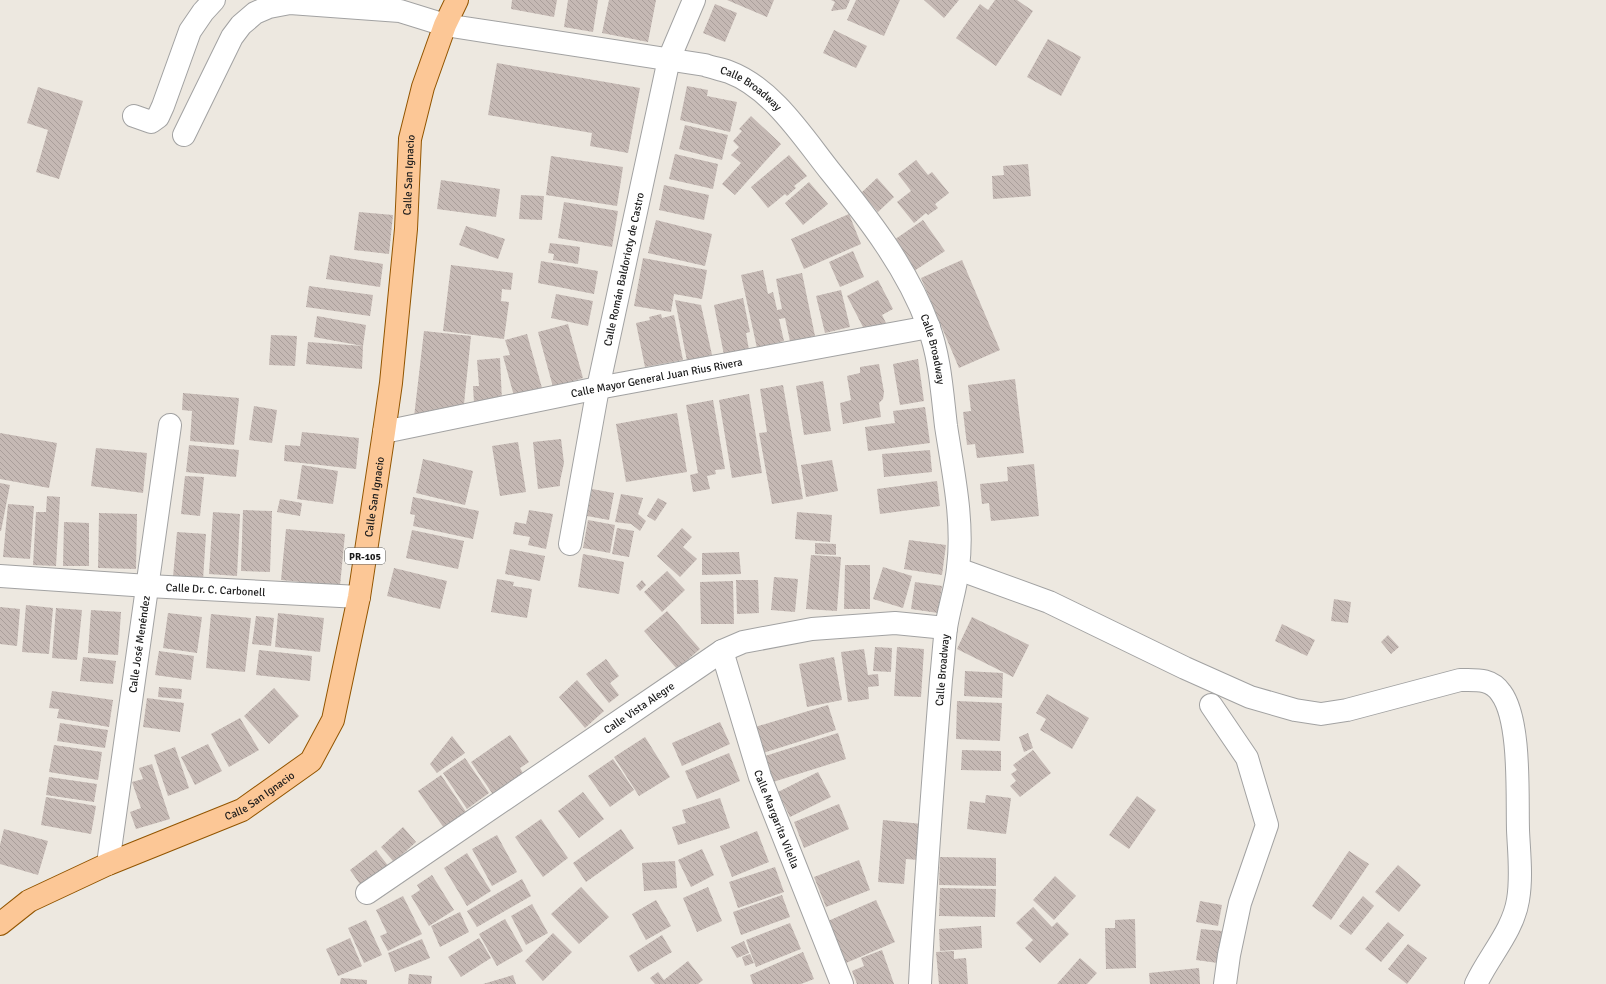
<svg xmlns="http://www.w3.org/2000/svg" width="1606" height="984" font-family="Signika,sans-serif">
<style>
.building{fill:url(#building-back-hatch)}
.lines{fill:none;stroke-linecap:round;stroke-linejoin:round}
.minor-casing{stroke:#a2a2a2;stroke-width:24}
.major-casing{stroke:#925500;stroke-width:24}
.minor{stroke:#fff;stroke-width:22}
.major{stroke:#fcc796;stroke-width:22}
.labels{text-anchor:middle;stroke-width:3;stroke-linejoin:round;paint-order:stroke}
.shield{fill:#fff;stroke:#5f5f5f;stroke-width:1}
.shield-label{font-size:10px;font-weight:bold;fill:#1b1b1b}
.street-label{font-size:11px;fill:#1b1b1b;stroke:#fff}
</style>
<defs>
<pattern id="building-back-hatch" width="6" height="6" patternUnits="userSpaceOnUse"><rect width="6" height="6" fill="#c5b9b4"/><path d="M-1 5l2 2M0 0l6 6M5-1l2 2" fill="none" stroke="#a99e9a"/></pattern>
</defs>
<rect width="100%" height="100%" fill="#ede8e0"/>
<path class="building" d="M 512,0 L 557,0 L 554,17 L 511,9 Z
M 568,0 L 598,0 L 593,32 L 564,27 Z
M 609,0 L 656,0 L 648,42 L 602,33 Z
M 727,0 L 774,0 L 767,17 Z
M 831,0 L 850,0 L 846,9 L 831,11 L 835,2 Z
M 856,0 L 900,0 L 884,36 L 847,20 Z
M 924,0 L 959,0 L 944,18 Z
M 995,0 L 1017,0 L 1033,11 L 996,66 L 956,38 L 980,4 L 988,10 Z
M 715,4 L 737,13 L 725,42 L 703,33 Z
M 834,30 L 867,46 L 856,68 L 823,53 Z
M 1048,39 L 1081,57 L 1061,96 L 1027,77 Z
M 497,63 L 640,88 L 628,153 L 590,146 L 592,133 L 488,115 Z
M 687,86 L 708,90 L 707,96 L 737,102 L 730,132 L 680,120 Z
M 38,87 L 83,101 L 59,179 L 36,172 L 48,130 L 27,123 Z
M 751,116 L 781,144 L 735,195 L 722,184 L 741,163 L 731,155 L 739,147 L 733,141 L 742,131 L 739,129 Z
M 685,125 L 728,135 L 722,160 L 679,149 Z
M 675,154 L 718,164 L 713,189 L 669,179 Z
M 789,155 L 807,176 L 794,186 L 796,188 L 787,196 L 785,194 L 768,208 L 751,187 Z
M 551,156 L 623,167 L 617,206 L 546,195 Z
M 916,160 L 928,175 L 932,172 L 949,193 L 935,204 L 938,208 L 928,215 L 926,213 L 914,223 L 897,202 L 911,191 L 898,174 Z
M 1028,164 L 1031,196 L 993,199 L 992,176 L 1004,175 L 1003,166 Z
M 877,178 L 894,197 L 878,212 L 861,193 Z
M 441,180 L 500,189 L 496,217 L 437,209 Z
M 809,182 L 828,204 L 803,225 L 785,203 Z
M 664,185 L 709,195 L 704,220 L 659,210 Z
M 521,195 L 544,196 L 542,220 L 519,219 Z
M 564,202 L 618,211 L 612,247 L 558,238 Z
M 359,212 L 393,215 L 389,254 L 354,250 Z
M 849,214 L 861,244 L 804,269 L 791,239 Z
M 656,220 L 712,234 L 705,266 L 648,253 Z
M 923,220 L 945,251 L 914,271 L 894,240 Z
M 466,226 L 505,239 L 498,259 L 459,245 Z
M 550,243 L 580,247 L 578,264 L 553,260 L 554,254 L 548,253 Z
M 853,251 L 864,277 L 840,287 L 829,262 Z
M 330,255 L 383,264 L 380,287 L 326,279 Z
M 643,258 L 707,270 L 702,299 L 674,294 L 671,312 L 634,306 Z
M 962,260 L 1000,350 L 959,368 L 921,278 Z
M 541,261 L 598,271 L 594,294 L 538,283 Z
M 451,265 L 513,273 L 511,290 L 502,289 L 501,301 L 509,302 L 504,339 L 443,331 Z
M 763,270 L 768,294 L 773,292 L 778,314 L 777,310 L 782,309 L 776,279 L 802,273 L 815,336 L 790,341 L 785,318 L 779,319 L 784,341 L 757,348 L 741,275 Z
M 878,280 L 893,309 L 882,315 L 887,325 L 864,329 L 847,296 Z
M 309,286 L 373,295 L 370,316 L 306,307 Z
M 841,290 L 850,327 L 825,333 L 816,296 Z
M 556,294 L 593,301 L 588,326 L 551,318 Z
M 743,298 L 750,332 L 746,333 L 749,350 L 724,355 L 714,305 Z
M 675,300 L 701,305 L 712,355 L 687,361 Z
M 661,314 L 662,318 L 674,315 L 683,360 L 645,367 L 636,323 L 650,320 L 649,317 Z
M 317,316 L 366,325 L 363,346 L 314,337 Z
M 568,324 L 583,378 L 553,387 L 538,332 Z
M 424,331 L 471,336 L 464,404 L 414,417 Z
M 527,334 L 542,388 L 514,396 L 503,356 L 510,355 L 505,340 Z
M 271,335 L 297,336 L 295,366 L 269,365 Z
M 308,342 L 363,346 L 362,369 L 306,364 Z
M 500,358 L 502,401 L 474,403 L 473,386 L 479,386 L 477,360 Z
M 918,359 L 924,401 L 900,405 L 893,364 Z
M 879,364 L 884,392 L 883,399 L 879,403 L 881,417 L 843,424 L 840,403 L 851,400 L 847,376 L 860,373 L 860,367 Z
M 1015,379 L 1024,453 L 977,458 L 975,444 L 967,445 L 963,412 L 971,411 L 968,385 Z
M 823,381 L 831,431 L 804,435 L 796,386 Z
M 783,385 L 803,499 L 772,504 L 759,433 L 767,432 L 760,389 Z
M 183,393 L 239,398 L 234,445 L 190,441 L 192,411 L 182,410 Z
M 749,394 L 762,473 L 732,478 L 719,400 Z
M 713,400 L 725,469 L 715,470 L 716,474 L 707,476 L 710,489 L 693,492 L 690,475 L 698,473 L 686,405 Z
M 254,406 L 277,410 L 272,443 L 249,440 Z
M 925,407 L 930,443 L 868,451 L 865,427 L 895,423 L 893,411 Z
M 677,413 L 687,472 L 626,482 L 616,424 Z
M 302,432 L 359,438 L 356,469 L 284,461 L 285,445 L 300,446 Z
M 0,433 L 57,443 L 49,488 L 0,479 Z
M 561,439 L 564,463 L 560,481 L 560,486 L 538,489 L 533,442 Z
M 518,442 L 526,492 L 500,496 L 492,446 Z
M 189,445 L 239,450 L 236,477 L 186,472 Z
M 96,448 L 147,453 L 143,493 L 91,486 Z
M 930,450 L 932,472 L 884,477 L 882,454 Z
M 423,459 L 473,471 L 465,505 L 416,493 Z
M 832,460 L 838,491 L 806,497 L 801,465 Z
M 1034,464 L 1039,516 L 991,521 L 989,503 L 982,504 L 980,484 L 1008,481 L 1007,467 Z
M 302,465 L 338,471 L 333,504 L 297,499 Z
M 185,476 L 204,477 L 200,516 L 181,514 Z
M 937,481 L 940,506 L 880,514 L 877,489 Z
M 0,483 L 10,485 L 1,531 L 0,531 Z
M 592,489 L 614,493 L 609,520 L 587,516 Z
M 621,494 L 643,498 L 638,514 L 646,521 L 640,531 L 631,524 L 615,522 Z
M 47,496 L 60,497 L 56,566 L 33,565 L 36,512 L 46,512 Z
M 413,497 L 479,511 L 473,539 L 413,526 L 415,515 L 410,514 Z
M 658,498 L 667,503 L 655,521 L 647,516 Z
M 280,499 L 302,503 L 300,516 L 277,512 Z
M 8,504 L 34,506 L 30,559 L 3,557 Z
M 243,510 L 272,511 L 270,572 L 241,571 Z
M 529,510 L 553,514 L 546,549 L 528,545 L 530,537 L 513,534 L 515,522 L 526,524 Z
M 213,512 L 240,514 L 237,576 L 209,574 Z
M 797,512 L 832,515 L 830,542 L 795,539 Z
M 99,513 L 137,514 L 136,569 L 98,568 Z
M 588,520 L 615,525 L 610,553 L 583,548 Z
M 64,522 L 89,523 L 89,566 L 63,566 Z
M 617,528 L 634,531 L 629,557 L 612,554 Z
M 682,528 L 692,537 L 683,547 L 697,559 L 680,577 L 657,556 Z
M 286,529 L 345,534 L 340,586 L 281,580 Z
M 412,530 L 464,541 L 458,569 L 406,558 Z
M 177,532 L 206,534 L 203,580 L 173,577 Z
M 909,540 L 946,545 L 942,575 L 904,569 Z
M 815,543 L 836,544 L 836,555 L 815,554 Z
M 510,549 L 545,556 L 540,581 L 505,574 Z
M 739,552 L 741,574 L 702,575 L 702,553 Z
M 583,554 L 624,562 L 619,594 L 578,587 Z
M 811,555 L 841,557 L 837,611 L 806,609 Z
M 845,565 L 870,565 L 870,609 L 844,609 Z
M 883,567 L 912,576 L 903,608 L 873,599 Z
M 394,568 L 447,581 L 440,609 L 387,596 Z
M 667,571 L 685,590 L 662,612 L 644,592 Z
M 774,577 L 798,579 L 795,612 L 771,610 Z
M 497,579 L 514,582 L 513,586 L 532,589 L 527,618 L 491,612 Z
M 642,580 L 646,585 L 640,591 L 636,586 Z
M 736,580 L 758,580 L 759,613 L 737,614 Z
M 733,581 L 734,624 L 701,624 L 700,582 Z
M 915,582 L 942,586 L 938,613 L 911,609 Z
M 1334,599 L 1351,602 L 1348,623 L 1331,621 Z
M 26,605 L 53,608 L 49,654 L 22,652 Z
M 0,607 L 20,609 L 17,646 L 0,644 Z
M 56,608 L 82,610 L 77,660 L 52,658 Z
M 91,610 L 121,612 L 118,655 L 88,653 Z
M 667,611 L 700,649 L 677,669 L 644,631 Z
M 168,613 L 202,617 L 197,653 L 163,648 Z
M 278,613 L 324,618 L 320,652 L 275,647 Z
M 211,614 L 251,618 L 245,672 L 206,668 Z
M 256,616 L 274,618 L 271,646 L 252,644 Z
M 972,617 L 1029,645 L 1013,677 L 957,649 Z
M 1282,624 L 1315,640 L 1307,656 L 1275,641 Z
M 1388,635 L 1399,647 L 1391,654 L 1381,642 Z
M 875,647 L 892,648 L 891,672 L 873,671 Z
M 897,647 L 924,649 L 921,697 L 894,696 Z
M 864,649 L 868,675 L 878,674 L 879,686 L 868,687 L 869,699 L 848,702 L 841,652 Z
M 259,650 L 312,656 L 310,681 L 256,675 Z
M 159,651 L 194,656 L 191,680 L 155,675 Z
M 83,657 L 116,661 L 113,684 L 80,681 Z
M 834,657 L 842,700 L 807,707 L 799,664 Z
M 606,659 L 619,676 L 610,683 L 619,695 L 609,703 L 586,674 Z
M 965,671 L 1003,673 L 1002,698 L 964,696 Z
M 577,680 L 604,711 L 585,728 L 559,697 Z
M 159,687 L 182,689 L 181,699 L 158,697 Z
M 274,688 L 299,716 L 269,744 L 244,716 Z
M 52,691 L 113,700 L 109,727 L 57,718 L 59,709 L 49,708 Z
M 1047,694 L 1089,718 L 1072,749 L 1040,730 L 1046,719 L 1036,713 Z
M 147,698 L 184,703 L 180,732 L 143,727 Z
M 957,701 L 1002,703 L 1000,741 L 956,739 Z
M 828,705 L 836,730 L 763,753 L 755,727 Z
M 240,718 L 259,750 L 229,767 L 211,734 Z
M 720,722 L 730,744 L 682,766 L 672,743 Z
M 60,723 L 108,730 L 105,748 L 57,741 Z
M 838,733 L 846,759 L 773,782 L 765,756 Z
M 1028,733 L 1033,748 L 1024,752 L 1019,737 Z
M 510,735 L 529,762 L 520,768 L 524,775 L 494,796 L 471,762 Z
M 452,736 L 465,753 L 437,773 L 430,764 Z
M 645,737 L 670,777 L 639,796 L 614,757 Z
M 208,744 L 222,771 L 195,785 L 181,757 Z
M 54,745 L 102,752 L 98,780 L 49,772 Z
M 175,747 L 189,788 L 168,796 L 154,755 Z
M 962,750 L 1001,751 L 1001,771 L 961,770 Z
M 1033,750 L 1051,773 L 1020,797 L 1010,786 L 1016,781 L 1011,774 L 1017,770 L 1013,765 Z
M 729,753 L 740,781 L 697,799 L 685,771 Z
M 465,758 L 489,793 L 467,809 L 443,773 Z
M 613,759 L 634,790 L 610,807 L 588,776 Z
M 152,764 L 170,819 L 136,829 L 130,812 L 141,808 L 132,782 L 143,779 L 139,768 Z
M 818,772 L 831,797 L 790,817 L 778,792 Z
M 441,775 L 466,812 L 444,828 L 418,791 Z
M 49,777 L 97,784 L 94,802 L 46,795 Z
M 583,792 L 604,819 L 579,838 L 558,811 Z
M 986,795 L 1011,798 L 1006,834 L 967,829 L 970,801 L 985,803 Z
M 1137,796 L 1156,810 L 1129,849 L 1109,835 Z
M 46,797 L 96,806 L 91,834 L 41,825 Z
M 720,798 L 730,828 L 678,845 L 672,827 L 686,823 L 682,810 Z
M 839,804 L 849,829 L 804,848 L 794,822 Z
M 541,819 L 568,858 L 543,877 L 515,837 Z
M 883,820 L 922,824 L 919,860 L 906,859 L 904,884 L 878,882 Z
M 403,827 L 416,842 L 394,862 L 381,847 Z
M 4,829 L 48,841 L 38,875 L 0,864 L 0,845 Z
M 621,829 L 634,848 L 586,882 L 573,863 Z
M 757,831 L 769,862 L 732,877 L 720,846 Z
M 497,835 L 517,872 L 492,886 L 472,849 Z
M 702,849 L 714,875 L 691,887 L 678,860 Z
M 376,850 L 389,867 L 362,887 L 350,870 Z
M 1349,851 L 1369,864 L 1331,920 L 1312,906 Z
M 467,853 L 491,891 L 467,906 L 444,868 Z
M 940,857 L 996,858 L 996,886 L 939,885 Z
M 859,860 L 870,890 L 826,907 L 814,877 Z
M 675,861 L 677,888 L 644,891 L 642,863 Z
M 1398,865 L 1421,885 L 1399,912 L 1375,892 Z
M 775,867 L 784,892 L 738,908 L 729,882 Z
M 432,875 L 454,910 L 429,926 L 411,896 L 420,890 L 417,885 Z
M 1055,876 L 1076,896 L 1054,920 L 1033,900 Z
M 522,879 L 531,896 L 477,927 L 467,911 Z
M 581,887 L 609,917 L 579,944 L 551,914 Z
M 708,887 L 722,921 L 697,932 L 683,898 Z
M 940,888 L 996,889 L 995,917 L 939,916 Z
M 782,895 L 790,917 L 741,935 L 733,912 Z
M 403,896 L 422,934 L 388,951 L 380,936 L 387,933 L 376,910 Z
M 1363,896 L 1374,906 L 1351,935 L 1339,926 Z
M 656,900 L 671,926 L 646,940 L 632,914 Z
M 876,900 L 895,942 L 846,963 L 828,921 Z
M 1200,901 L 1222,905 L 1218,926 L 1196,922 Z
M 532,904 L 548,933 L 526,945 L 511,916 Z
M 1033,907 L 1052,927 L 1057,922 L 1069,934 L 1040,963 L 1025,948 L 1033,940 L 1016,923 Z
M 460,912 L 469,932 L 440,947 L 431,926 Z
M 505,919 L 523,951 L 497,966 L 479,934 Z
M 1135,919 L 1136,968 L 1106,969 L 1105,928 L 1115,928 L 1115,920 Z
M 366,920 L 382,955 L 364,963 L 348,928 Z
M 1388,922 L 1404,935 L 1381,962 L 1365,949 Z
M 790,923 L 801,949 L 756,967 L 746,940 Z
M 981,926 L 982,948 L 940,951 L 939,929 Z
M 1201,929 L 1222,931 L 1218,963 L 1196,960 Z
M 553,933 L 572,952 L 543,981 L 525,961 Z
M 662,935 L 672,952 L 638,972 L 629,956 Z
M 350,938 L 362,966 L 338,976 L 326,949 Z
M 479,938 L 491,958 L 461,977 L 448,957 Z
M 422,939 L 430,958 L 395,972 L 388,953 Z
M 744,941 L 749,953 L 737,958 L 731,947 Z
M 1408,944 L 1427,958 L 1407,984 L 1388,969 Z
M 882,950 L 894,984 L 857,984 L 852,971 L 864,966 L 861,958 Z
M 954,951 L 954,959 L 966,958 L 968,984 L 939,984 L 936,952 Z
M 803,952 L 814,979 L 801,984 L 753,984 L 750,975 Z
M 750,954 L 754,963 L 745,966 L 742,957 Z
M 1080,958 L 1097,973 L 1087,984 L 1057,984 Z
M 688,961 L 703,980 L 698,984 L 655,984 L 650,978 L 658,972 L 664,980 Z
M 1199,968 L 1200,984 L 1150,984 L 1149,973 Z
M 409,974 L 432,976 L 431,984 L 408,984 Z
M 513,975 L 516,984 L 483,984 Z
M 341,978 L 367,980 L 367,984 L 340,984 Z"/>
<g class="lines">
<defs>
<g id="minor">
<path d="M 134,116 L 151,122 L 158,117 L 163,106 L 190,31 L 203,12 L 214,0"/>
<path id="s1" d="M 184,135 L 232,37 L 241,25 L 255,13 L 269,7 L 290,3 L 400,11 L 445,25 L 705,65 C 713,68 721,69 729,72 C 772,88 803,137 830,171 C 868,218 907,268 928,325 C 940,357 942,392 946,426 C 953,472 964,521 958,568 C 956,588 949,608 946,628 C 944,644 943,662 941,679 C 933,780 925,882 920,984"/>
<path id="s2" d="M 384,432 L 598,388 L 929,327"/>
<path id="s3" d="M 570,544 L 598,388 L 669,59 L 694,0"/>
<path d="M 958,569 L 1049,602 L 1185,668 L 1250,697 L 1295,710 L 1321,714 L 1347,710 L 1460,680 C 1476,680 1491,678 1501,693 C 1521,720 1517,795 1518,830 C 1519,853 1522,877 1518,900 C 1513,931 1489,956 1476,984"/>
<path id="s4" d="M 0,576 L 148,586 L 359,597"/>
<path id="s5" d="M 722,651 L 760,777 L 842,984"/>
<path d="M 1211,705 L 1247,758 L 1267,825 L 1240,903 L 1229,955 L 1225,984"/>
<path id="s6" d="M 108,864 L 170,425"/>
<path id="s7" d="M 367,893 L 722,651 L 743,642 L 812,629 L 895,623 L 946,628"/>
</g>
<g id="major">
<path id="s8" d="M 0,924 L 29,901 L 108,864 L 242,810 L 311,761 L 333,720 L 359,597 L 384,432 L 391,383 L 406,229 L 410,139 L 423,87 L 445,25 L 457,0"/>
</g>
</defs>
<use href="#minor" class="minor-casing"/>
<use href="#major" class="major-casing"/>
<use href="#minor" class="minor"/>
<use href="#major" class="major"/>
</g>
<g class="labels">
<rect class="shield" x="345" y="548" width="40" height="16" rx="3"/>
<g class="shield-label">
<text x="365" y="560">PR-105</text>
</g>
<g class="street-label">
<text dy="4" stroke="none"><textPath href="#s1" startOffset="652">Calle Broadway</textPath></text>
<text dy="4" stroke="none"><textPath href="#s8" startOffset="951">Calle San Ignacio</textPath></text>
<text dy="4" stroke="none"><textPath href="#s3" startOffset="280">Calle Román Baldorioty de Castro</textPath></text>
<text dy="4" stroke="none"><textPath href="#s1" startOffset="976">Calle Broadway</textPath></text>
<text dy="4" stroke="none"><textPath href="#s2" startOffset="278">Calle Mayor General Juan Rius Rivera</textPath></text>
<text dy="4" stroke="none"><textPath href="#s8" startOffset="627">Calle San Ignacio</textPath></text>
<text dy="4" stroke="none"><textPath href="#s4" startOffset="216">Calle Dr. C. Carbonell</textPath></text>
<text dy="4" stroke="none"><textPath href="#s6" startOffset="222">Calle José Menéndez</textPath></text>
<text transform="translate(942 670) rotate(-85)" y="4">Calle Broadway</text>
<text dy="4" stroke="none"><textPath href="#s7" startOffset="329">Calle Vista Alegre</textPath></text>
<text dy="4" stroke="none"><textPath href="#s8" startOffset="291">Calle San Ignacio</textPath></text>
<text dy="4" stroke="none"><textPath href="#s5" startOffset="177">Calle Margarita Vilella</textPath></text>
</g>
</g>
</svg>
